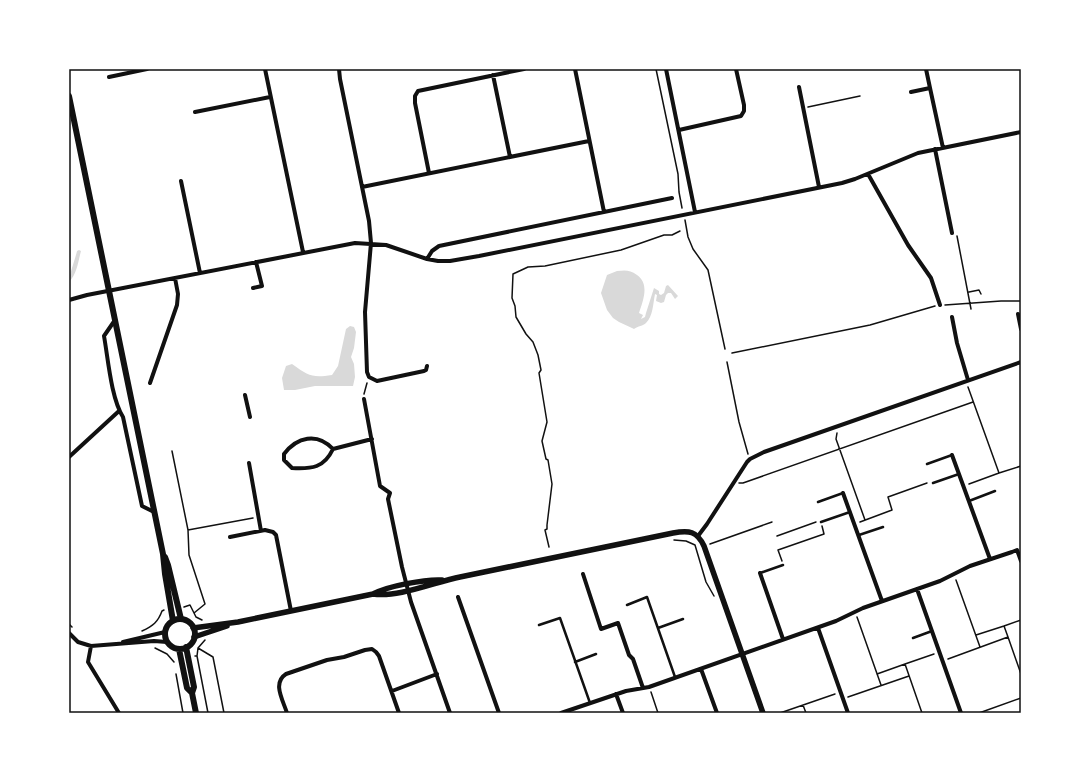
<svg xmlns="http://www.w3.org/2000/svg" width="1090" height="782" font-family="Overpass,sans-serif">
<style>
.water{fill:#d9d9d9}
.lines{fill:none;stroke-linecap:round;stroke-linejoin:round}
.path{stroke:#111;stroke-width:1.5}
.service{stroke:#111;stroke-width:2.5}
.minor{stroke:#111;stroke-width:4}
.tertiary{stroke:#111;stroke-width:5.5}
.secondary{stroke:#111;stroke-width:6}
.neatline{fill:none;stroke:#111;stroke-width:1.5}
</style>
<rect width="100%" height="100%" fill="#fff"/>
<path class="water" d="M 79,250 L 81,251 C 78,262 77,274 69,282 C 69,275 75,260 77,251 Z
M 617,271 C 626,270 630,270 637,275 C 650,284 643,301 639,313 L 643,315 L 641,319 L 645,317 L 646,313 L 654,288 L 659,291 L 659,294 L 661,295 L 664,293 L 666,286 L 668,285 L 678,296 L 675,299 L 671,293 L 668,293 L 666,295 L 664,302 L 661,303 L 656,301 L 657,295 L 655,294 C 653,304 653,316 646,323 C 643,326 638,326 634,329 L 632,328 L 619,322 L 613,318 L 607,310 L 601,293 L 607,275 Z
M 350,326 L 354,327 L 356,332 L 354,348 L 351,357 L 354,364 L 355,377 L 353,386 L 315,386 L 295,390 L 284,390 L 282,378 L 286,366 L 292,364 C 309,376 312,378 332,375 L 338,366 L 346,329 Z"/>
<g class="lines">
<path class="path" d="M 656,69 L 678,174 L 679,192 L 682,208
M 808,107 L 860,96
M 685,220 L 688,237 L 693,249 L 708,270 L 725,349
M 957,236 L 971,309
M 969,292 L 979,290 L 981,294
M 945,305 L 1001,301 L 1021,301
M 732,353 L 870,325 L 935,306
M 727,362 L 739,422 L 748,454
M 968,387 L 999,473 L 1021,466
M 364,394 L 367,383
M 837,433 L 836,439 L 865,520
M 172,451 L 188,530 L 253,518
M 739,483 L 743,483 L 973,402
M 969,484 L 999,473
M 860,522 L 892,510 L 888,497 L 927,483
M 188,530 L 189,555 L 205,604 L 194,613
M 777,536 L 816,522
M 674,540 L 686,541 L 695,545 L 706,582 L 714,596
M 710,544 L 772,522
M 549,547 L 545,530 L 547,529 L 547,525 L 552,484 L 548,460 L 546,459 L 542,441 L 547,422 L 539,373 L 541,370 L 538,355 L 533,342 L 526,334 L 516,317 L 515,306 L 512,298 L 513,274 L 528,267 L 545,266 L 621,250 L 664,235 L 672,235 L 680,231
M 782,561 L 778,550 L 824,534 L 822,526
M 956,580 L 980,647
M 184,607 L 190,605 L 196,617 L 202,620
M 857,617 L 881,685
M 69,624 L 72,627
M 142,631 C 153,626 158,622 162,611 L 164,610
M 976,635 L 1004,626
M 1008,637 L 1021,674
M 155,648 L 167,654 L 174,662
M 198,648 L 213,657 L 224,713
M 195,656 L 197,656 L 198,648 L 205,640
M 197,656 L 208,713
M 948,659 L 1008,637 L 1004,626 L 1021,620
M 176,674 L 183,713
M 877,674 L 905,664
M 651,692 L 658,713
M 848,697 L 909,676
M 803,705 L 806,713
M 780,713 L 835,694
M 922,713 L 905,664 L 934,654
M 979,713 L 1021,698"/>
<path class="service" d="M 927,464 L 952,455
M 933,483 L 959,474
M 969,501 L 995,491
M 818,502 L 843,493
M 821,522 L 850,512
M 859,535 L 883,527
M 760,573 L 783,565
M 627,605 L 647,597 L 675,677
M 539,625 L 560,618 L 590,703
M 658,628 L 683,619
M 913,638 L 932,631
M 575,662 L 596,654"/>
<path class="minor" d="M 265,69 L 303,252
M 339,69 L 340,79 L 369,221 L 371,243 L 365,312 L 367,372 L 369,377 L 377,381 L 424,371 L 426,370 L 427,366
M 575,69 L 604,212
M 666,69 L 695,212
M 926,69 L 930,88
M 493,75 L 510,157
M 109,77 L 147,69
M 799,87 L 819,187
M 911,92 L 930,88 L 943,148
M 195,112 L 270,97
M 679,130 L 741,116 L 744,111 L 744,105 L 736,69
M 935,149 L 952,233
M 429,173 L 415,103 L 415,96 L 418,91 L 524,69
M 868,174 L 908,245 L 931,278 L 940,305
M 181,181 L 200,273
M 362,187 L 589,141
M 427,259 L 432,251 L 439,246 L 672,198
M 253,288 L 262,286 L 256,262
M 69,300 L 87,295 L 355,243 L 386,245 L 427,259 L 438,261 L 450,261 L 479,256 L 842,183 L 855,179 L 918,153 L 1021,132
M 1018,314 L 1021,329
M 952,317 L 957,343 L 968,380
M 115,320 L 104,336 C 108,358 111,398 123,417 L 142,506 L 154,512
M 150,383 L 177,305 L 178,294 L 175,278
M 245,395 L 250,417
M 364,399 L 380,486 L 390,493 L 388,499 L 402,567 L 411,602 L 450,713
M 333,449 C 324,468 312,469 292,468 L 284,460 L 284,454 C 297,437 317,432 333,449 L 372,439
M 952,455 L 990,559
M 69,457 L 119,411
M 249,463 L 261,531
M 843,493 L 882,601
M 698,536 L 707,524 L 747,462 L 750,459 L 764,452 L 1021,362
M 230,537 L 265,530 L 273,532 L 276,535 L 291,611
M 760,573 L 783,639
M 583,574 L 601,629 L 618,623 L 629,655 L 633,659 L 643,688
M 917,589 L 961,713
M 458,597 L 499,713
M 818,628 L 848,713
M 69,633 L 78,642 L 91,646 L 154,641 L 167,642
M 123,642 L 165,632
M 91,646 L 88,662 L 119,713
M 701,669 L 717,713
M 392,691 L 437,674
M 616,694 L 623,713
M 287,713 C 283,700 272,683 286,674 L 327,660 L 344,657 L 365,650 L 372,649 L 376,652 L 379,656 L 399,713
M 561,713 L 626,691 L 649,687 L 836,621 L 863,608 L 940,581 L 970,566 L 1012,552 L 1017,550 L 1021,561"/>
<path class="tertiary" d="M 373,594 C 398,598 435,582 460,577 L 673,533 C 689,530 697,531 704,546 L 763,713
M 193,628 L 238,622 L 373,594 C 388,586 425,579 442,580
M 194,637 L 227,626"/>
<path class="secondary" d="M 69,96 L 163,554 L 165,574 L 173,621
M 165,557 L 168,565 L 181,619
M165 634a15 15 0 1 1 30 0a15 15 0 1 1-30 0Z
M 186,647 L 194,687 L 192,693 L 196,713
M 179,649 L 187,688 L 192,693"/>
</g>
<rect width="1090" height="782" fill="none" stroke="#ffffff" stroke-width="140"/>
<rect x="70" y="70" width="950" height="642" class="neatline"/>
</svg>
